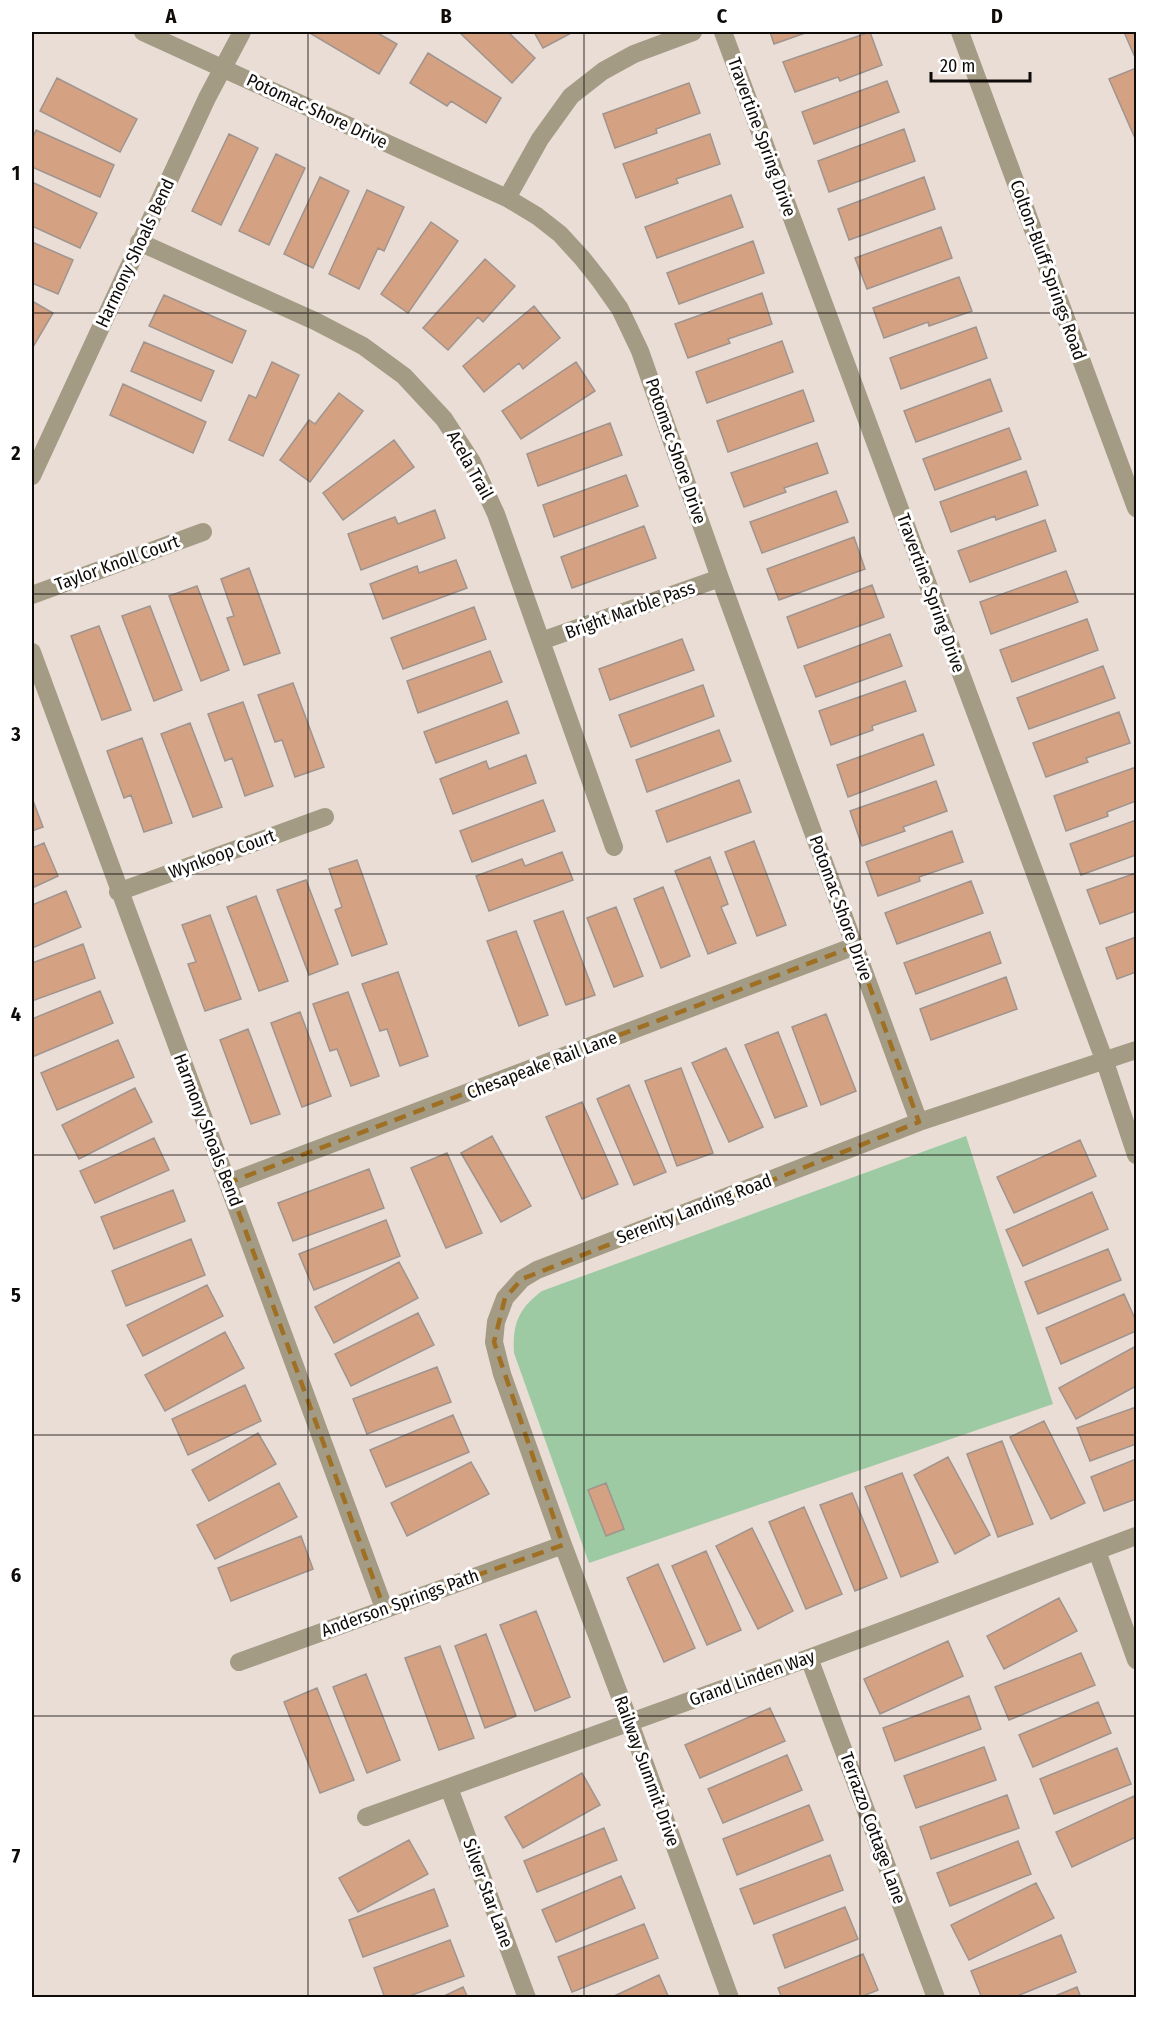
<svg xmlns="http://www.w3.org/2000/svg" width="1168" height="2029" font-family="'Fira Sans Condensed',sans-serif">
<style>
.green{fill:#9dcaa2}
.building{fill:#d4a183;stroke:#a0948e;stroke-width:1.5}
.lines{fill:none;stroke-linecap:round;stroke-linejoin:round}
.minor{stroke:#a49b85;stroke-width:18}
.marked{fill:none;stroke:#9f6f23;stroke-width:4.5;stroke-dasharray:12 8;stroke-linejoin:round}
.grid{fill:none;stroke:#0f0b08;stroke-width:1.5;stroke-opacity:0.55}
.labels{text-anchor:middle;stroke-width:6;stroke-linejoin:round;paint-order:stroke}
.street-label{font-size:18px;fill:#0f0b08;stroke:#fff}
.neatline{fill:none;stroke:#0f0b08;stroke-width:2}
.grid-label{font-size:20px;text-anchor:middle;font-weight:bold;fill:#0f0b08}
</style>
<rect width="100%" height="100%" fill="#eaddd6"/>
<path class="green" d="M 966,1136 L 1053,1404 L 589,1563 L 514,1353 C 512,1324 519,1308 542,1291 Z"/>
<path class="building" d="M 308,32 L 376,32 L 397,44 L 379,74 Z
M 459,32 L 508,32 L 535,58 L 512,83 Z
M 534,32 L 573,32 L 543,48 Z
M 770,32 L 808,32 L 774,44 Z
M 870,32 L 882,65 L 840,81 L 838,77 L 795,92 L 783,62 Z
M 1124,32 L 1136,32 L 1136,53 L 1134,55 Z
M 428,53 L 501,98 L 486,123 L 451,101 L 447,106 L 410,83 Z
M 1136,68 L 1136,135 L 1134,136 L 1109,79 Z
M 57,78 L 137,119 L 120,152 L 40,111 Z
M 887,81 L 899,112 L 814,144 L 802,112 Z
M 689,83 L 700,113 L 656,129 L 657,133 L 615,148 L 603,114 Z
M 904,129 L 915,161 L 829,192 L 818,161 Z
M 36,130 L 114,165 L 100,197 L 32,167 L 32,140 Z
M 229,134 L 258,148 L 221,225 L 192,211 Z
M 710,134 L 720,164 L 676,179 L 678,183 L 636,198 L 623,164 Z
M 276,154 L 305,168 L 269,245 L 239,231 Z
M 320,177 L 349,191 L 313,268 L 284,254 Z
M 924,177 L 935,209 L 849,240 L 838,209 Z
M 32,182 L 97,213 L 80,248 L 32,226 Z
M 367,190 L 404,207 L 384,251 L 378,248 L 359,289 L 329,274 Z
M 731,195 L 743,227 L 657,258 L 645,227 Z
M 431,222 L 458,241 L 408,313 L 381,294 Z
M 941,227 L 952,258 L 867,289 L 855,258 Z
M 753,241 L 764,273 L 679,304 L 667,273 Z
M 32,242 L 73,260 L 58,294 L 32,283 Z
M 485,259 L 515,286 L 483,322 L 478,317 L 448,350 L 423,328 Z
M 959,277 L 972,311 L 929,326 L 928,322 L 884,338 L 873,308 Z
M 762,293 L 772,324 L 728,339 L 730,343 L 688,358 L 675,324 Z
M 164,295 L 246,331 L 232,363 L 149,326 Z
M 32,301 L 53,313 L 33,347 L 32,346 Z
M 534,306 L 560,338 L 523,369 L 519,363 L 484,392 L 463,366 Z
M 976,327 L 987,358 L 901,389 L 890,358 Z
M 782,341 L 793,372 L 707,403 L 696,372 Z
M 144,342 L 214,371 L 201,401 L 131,371 Z
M 272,362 L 299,375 L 263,456 L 229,440 L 249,395 L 256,398 Z
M 576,362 L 595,391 L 521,439 L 502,411 Z
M 990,379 L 1002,411 L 916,442 L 904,411 Z
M 123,384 L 206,422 L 193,453 L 110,415 Z
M 803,390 L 814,421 L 728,452 L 717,421 Z
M 339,393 L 363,411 L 310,482 L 280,460 L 309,420 L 315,424 Z
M 610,423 L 622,455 L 538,486 L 527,454 Z
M 1009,428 L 1021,459 L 935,490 L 923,459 Z
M 394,440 L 414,467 L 343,520 L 323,493 Z
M 817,443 L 828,473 L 784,488 L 786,492 L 744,507 L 731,473 Z
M 1026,471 L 1038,505 L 996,520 L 995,516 L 951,532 L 940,502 Z
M 626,475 L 638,506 L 554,537 L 543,505 Z
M 836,491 L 848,522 L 762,553 L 750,522 Z
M 435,510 L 445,538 L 361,570 L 348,534 L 395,517 L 398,524 Z
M 1045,520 L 1056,551 L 970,582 L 958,551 Z
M 644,526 L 656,558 L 572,588 L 561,557 Z
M 854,537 L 865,569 L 779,600 L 767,569 Z
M 456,560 L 467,588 L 383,619 L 370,584 L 417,566 L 419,573 Z
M 249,568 L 280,653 L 244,665 L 227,618 L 234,616 L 221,579 Z
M 1066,571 L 1078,602 L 991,634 L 980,602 Z
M 872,585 L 884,617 L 798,648 L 787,617 Z
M 197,586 L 229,670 L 201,681 L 169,596 Z
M 150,606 L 182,690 L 154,701 L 122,616 Z
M 474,607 L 486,639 L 403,669 L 391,638 Z
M 1087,619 L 1098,650 L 1012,682 L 1000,650 Z
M 99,626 L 131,710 L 102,720 L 71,636 Z
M 890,634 L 902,666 L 816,697 L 804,666 Z
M 682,639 L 694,670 L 610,700 L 599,669 Z
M 490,651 L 502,682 L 418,713 L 407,681 Z
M 1103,666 L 1115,698 L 1029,729 L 1017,698 Z
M 905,681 L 916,711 L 872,726 L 873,730 L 831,745 L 819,711 Z
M 293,683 L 324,767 L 295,777 L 282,740 L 275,742 L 258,695 Z
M 703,685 L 714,716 L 631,747 L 619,715 Z
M 507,701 L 519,733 L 436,763 L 424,732 Z
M 243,702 L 273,786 L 245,796 L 232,758 L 225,761 L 208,714 Z
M 1119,712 L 1130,743 L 1086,758 L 1088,762 L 1046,777 L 1033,743 Z
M 190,723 L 222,807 L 193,817 L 161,734 Z
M 719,730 L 731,761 L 647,792 L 636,760 Z
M 923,734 L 934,765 L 848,797 L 837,765 Z
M 142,738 L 172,823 L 144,832 L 131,795 L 124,798 L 107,751 Z
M 526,755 L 536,783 L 453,814 L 440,779 L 486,761 L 489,769 Z
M 1136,767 L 1136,801 L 1107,812 L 1108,816 L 1066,831 L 1054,796 Z
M 739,780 L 751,812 L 667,842 L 656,811 Z
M 936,781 L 947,811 L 903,827 L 905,831 L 862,846 L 850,811 Z
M 32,798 L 43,827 L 32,831 Z
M 543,800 L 555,831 L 472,862 L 460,831 Z
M 1136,820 L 1136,855 L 1081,875 L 1070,844 Z
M 952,831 L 963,862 L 919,877 L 920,881 L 878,896 L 866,862 Z
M 754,841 L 786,925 L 757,936 L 725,852 Z
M 44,843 L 58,876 L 32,888 L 32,848 Z
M 562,852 L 573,880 L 489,911 L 476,876 L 522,859 L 525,866 Z
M 710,857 L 728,904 L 721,907 L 736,943 L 708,954 L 675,871 Z
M 357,860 L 387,944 L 352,956 L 335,910 L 342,907 L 329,869 Z
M 1136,873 L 1136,911 L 1100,924 L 1087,890 Z
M 306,880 L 338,964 L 309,975 L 277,890 Z
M 971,881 L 983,913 L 897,944 L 885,913 Z
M 663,887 L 690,956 L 661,968 L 634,899 Z
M 66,891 L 81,927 L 32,948 L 32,905 Z
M 256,896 L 288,981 L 259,991 L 227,907 Z
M 616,907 L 643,976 L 614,987 L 587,918 Z
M 563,911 L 595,995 L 566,1005 L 534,921 Z
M 210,915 L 241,999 L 205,1011 L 188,964 L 196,962 L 182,925 Z
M 516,931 L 548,1015 L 519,1026 L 487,941 Z
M 990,932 L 1001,963 L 916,994 L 904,963 Z
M 1136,937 L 1136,972 L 1117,979 L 1106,948 Z
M 83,944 L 95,978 L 32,1001 L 32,963 Z
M 398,972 L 428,1056 L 400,1066 L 387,1029 L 380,1031 L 362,984 Z
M 1006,977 L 1017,1009 L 931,1040 L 920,1009 Z
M 100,991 L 113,1023 L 32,1057 L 32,1019 Z
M 348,992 L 379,1076 L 351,1086 L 337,1049 L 330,1051 L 313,1004 Z
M 300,1012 L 331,1096 L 302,1107 L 271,1023 Z
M 826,1014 L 856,1091 L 821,1105 L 792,1027 Z
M 248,1029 L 280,1114 L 251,1124 L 220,1040 Z
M 778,1032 L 807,1106 L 775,1118 L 745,1045 Z
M 118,1040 L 134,1077 L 57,1110 L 41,1073 Z
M 726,1048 L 763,1127 L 729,1142 L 692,1063 Z
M 681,1068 L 713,1153 L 677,1166 L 645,1081 Z
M 629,1085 L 666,1172 L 634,1185 L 597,1099 Z
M 135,1088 L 152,1122 L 79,1159 L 62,1125 Z
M 582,1102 L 618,1184 L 582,1199 L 546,1117 Z
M 492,1136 L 531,1206 L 501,1222 L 461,1153 Z
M 154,1138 L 169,1170 L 95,1203 L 80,1171 Z
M 1080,1140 L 1096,1176 L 1014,1213 L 997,1177 Z
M 447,1153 L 482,1233 L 446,1248 L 411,1168 Z
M 369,1169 L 384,1208 L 293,1241 L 278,1203 Z
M 173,1190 L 185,1221 L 114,1249 L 101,1217 Z
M 1092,1192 L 1108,1229 L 1023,1266 L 1006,1230 Z
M 386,1220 L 400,1256 L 314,1290 L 299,1254 Z
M 191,1239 L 205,1275 L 126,1306 L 112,1271 Z
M 1108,1249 L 1121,1280 L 1038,1314 L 1025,1282 Z
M 399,1262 L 418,1298 L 334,1343 L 315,1307 Z
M 207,1285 L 223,1316 L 143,1356 L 127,1325 Z
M 1124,1294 L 1136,1321 L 1136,1331 L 1061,1364 L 1046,1328 Z
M 418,1313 L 434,1345 L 351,1386 L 335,1354 Z
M 225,1332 L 244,1368 L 165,1411 L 145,1375 Z
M 1136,1346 L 1136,1386 L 1076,1419 L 1059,1388 Z
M 437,1367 L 451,1402 L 367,1434 L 353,1399 Z
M 245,1385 L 261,1421 L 188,1455 L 172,1419 Z
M 1136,1407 L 1136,1444 L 1090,1461 L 1077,1428 Z
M 453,1415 L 469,1452 L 386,1487 L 370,1450 Z
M 1044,1421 L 1085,1503 L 1051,1519 L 1010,1437 Z
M 258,1433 L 276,1464 L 209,1501 L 192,1470 Z
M 1002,1441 L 1033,1524 L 998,1537 L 967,1454 Z
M 948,1457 L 990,1535 L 955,1554 L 914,1475 Z
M 1136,1459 L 1136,1499 L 1104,1511 L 1091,1477 Z
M 471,1462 L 489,1494 L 407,1536 L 391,1503 Z
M 902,1473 L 938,1562 L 901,1577 L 865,1487 Z
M 279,1483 L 297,1517 L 215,1559 L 197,1525 Z
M 606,1483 L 624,1529 L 606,1536 L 588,1490 Z
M 852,1493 L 887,1578 L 855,1591 L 820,1505 Z
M 804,1507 L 842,1594 L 806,1609 L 769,1522 Z
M 752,1528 L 793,1611 L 758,1629 L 716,1546 Z
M 301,1536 L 313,1569 L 231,1601 L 218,1568 Z
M 706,1551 L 741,1630 L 707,1645 L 672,1566 Z
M 658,1564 L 695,1648 L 664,1662 L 627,1578 Z
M 1059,1598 L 1077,1631 L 1004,1669 L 987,1636 Z
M 536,1611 L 570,1697 L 535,1711 L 500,1625 Z
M 486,1634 L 516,1716 L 485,1728 L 455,1646 Z
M 948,1641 L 963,1676 L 880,1714 L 864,1679 Z
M 440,1646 L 474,1738 L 439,1750 L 405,1658 Z
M 1081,1653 L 1095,1685 L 1009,1720 L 995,1687 Z
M 366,1674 L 400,1760 L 367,1773 L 333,1687 Z
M 317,1688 L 354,1780 L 320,1793 L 284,1702 Z
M 969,1696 L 981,1729 L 895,1761 L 883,1728 Z
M 1098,1702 L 1111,1733 L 1033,1767 L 1019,1735 Z
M 770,1708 L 785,1741 L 700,1778 L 685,1745 Z
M 984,1747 L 996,1780 L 916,1808 L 904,1776 Z
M 1117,1748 L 1131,1784 L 1054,1814 L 1040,1779 Z
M 787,1755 L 802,1790 L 723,1823 L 708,1789 Z
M 582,1773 L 600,1805 L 523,1848 L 505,1817 Z
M 1007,1795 L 1019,1828 L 931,1859 L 920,1827 Z
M 1134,1796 L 1136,1802 L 1136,1837 L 1072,1867 L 1056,1832 Z
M 809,1805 L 823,1840 L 737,1875 L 723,1839 Z
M 604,1828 L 617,1860 L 537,1892 L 524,1861 Z
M 409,1840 L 428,1874 L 358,1912 L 339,1878 Z
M 1018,1841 L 1031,1874 L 950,1906 L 937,1873 Z
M 830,1855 L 843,1890 L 754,1924 L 740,1889 Z
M 621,1876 L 635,1908 L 556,1942 L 542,1910 Z
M 1036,1883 L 1054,1918 L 969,1960 L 951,1925 Z
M 434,1889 L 448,1926 L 363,1957 L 349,1920 Z
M 845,1907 L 858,1939 L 785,1968 L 773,1935 Z
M 644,1924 L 658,1958 L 572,1992 L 558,1957 Z
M 1061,1935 L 1076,1972 L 1012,1998 L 982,1998 L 971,1971 Z
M 450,1940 L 464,1976 L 404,1998 L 385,1998 L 374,1968 Z
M 863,1954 L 878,1990 L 858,1998 L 782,1998 L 778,1988 Z
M 659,1975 L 669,1998 L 610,1998 Z
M 463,1987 L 468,1998 L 440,1998 Z
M 1077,1987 L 1081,1998 L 1050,1998 Z"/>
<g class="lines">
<path class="minor" d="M 143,32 L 507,198 L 537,216 L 560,234 L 582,258 L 601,282 L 620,309 L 640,351 L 720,578 L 919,1122
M 723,32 L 1105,1062 L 1136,1155
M 960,32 L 1136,508
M 507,198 L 540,139 L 571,96 L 603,71 L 634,54 L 693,32
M 139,242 L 315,321 L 363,346 L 404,376 L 444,419 L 472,462 L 496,514 L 614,847
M 32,476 L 207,98 L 242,32
M 32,595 L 203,532
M 541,641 L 720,578
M 32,652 L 384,1608
M 118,892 L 325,817
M 228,1183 L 855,946
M 1097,1551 L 1136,1660
M 809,1658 L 936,1998
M 239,1662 L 563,1545
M 449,1788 L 527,1998
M 366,1817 L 809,1658 L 1136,1536
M 730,1998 L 630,1723 L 563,1545 L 502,1374 L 494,1342 L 496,1322 L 505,1298 L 522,1279 L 537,1270 L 919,1122 L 1136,1050"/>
</g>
<path class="marked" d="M 855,946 L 919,1122 L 522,1279 L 505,1298 L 494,1342 L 563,1545 L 384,1608 L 228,1183 Z"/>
<path class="grid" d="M 308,32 L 308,1998M 584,32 L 584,1998M 860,32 L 860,1998M 32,313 L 1136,313M 32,594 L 1136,594M 32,874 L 1136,874M 32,1155 L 1136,1155M 32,1435 L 1136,1435M 32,1716 L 1136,1716"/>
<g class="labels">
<g class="street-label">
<text transform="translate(317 111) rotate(25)" y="6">Potomac Shore Drive</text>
<text transform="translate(762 137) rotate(70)" y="6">Travertine Spring Drive</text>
<text transform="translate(135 253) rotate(-65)" y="6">Harmony Shoals Bend</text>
<text transform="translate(1048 270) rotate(70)" y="6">Colton-Bluff Springs Road</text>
<text transform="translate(676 451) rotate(71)" y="6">Potomac Shore Drive</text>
<text transform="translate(470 465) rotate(61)" y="6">Acela Trail</text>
<text transform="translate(117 563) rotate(-20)" y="6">Taylor Knoll Court</text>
<text transform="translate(931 593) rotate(70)" y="6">Travertine Spring Drive</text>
<text transform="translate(630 610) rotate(-20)" y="6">Bright Marble Pass</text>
<text transform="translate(222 854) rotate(-20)" y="6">Wynkoop Court</text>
<text transform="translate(841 908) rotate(70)" y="6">Potomac Shore Drive</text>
<text transform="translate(542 1065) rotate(-21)" y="6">Chesapeake Rail Lane</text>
<text transform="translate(208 1130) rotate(69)" y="6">Harmony Shoals Bend</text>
<text transform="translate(694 1209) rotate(-21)" y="6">Serenity Landing Road</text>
<text transform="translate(400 1603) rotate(-20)" y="6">Anderson Springs Path</text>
<text transform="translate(752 1678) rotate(-20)" y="6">Grand Linden Way</text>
<text transform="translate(647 1771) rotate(70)" y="6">Railway Summit Drive</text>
<text transform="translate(873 1828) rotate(70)" y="6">Terrazzo Cottage Lane</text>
<text transform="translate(488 1893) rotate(70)" y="6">Silver Star Lane</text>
</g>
</g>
<rect width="1168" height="2029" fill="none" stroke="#ffffff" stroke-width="66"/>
<path d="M931 72v9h99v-9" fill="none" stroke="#0f0b08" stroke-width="3"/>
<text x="940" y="72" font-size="18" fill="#0f0b08" stroke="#ffffff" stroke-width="4.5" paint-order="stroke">20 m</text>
<rect x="33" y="33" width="1102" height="1963" class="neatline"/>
<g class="grid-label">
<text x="171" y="23">A</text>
<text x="446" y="23">B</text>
<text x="722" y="23">C</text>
<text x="997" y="23">D</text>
<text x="16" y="180">1</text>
<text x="16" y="460">2</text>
<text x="16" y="741">3</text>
<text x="16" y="1021">4</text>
<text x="16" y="1302">5</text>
<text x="16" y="1582">6</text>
<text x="16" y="1863">7</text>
</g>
</svg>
